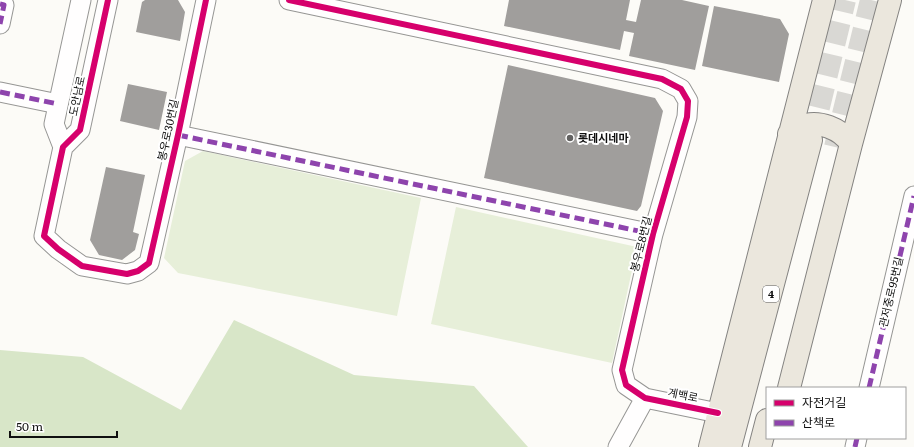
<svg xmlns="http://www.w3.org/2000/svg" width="914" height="447" font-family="Literata,'Noto Sans KR',serif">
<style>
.green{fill:#e7efd9}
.forest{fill:#d8e6c8}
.building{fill:#a09e9c}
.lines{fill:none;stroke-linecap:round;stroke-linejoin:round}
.major-tunnel{stroke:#d9d8d4;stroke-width:22;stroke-dasharray:22 11;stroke-linecap:butt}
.minor-casing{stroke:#969694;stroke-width:21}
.major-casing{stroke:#848381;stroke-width:24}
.minor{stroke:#fffefe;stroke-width:19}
.major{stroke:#ebe7dd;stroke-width:22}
.quiet{stroke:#8e44ad;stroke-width:5;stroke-dasharray:10 5;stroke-linecap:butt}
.cycleway-casing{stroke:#fff;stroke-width:8}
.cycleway{stroke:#d6006c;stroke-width:6}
.poi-dot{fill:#636261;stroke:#fff;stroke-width:1.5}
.labels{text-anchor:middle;stroke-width:4;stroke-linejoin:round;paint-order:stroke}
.shield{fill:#fff;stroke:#585858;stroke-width:1}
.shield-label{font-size:10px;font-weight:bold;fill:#101010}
.street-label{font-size:11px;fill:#101010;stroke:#fff}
.poi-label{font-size:11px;font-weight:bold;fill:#101010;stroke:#fff;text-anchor:start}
</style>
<rect width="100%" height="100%" fill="#fcfbf7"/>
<path class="green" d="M 203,151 L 421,198 L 397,316 L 178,273 L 164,258 L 185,161 Z
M 456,207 L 637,247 L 612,363 L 431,324 Z"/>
<path class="forest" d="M 234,320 L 354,375 L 474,386 L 528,447 L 0,447 L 0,350 L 83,357 L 181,410 Z"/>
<path class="building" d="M 145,0 L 178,0 L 185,12 L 180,41 L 136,32 L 142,2 Z
M 509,0 L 630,0 L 626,20 L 636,22 L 641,0 L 682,0 L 709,6 L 695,70 L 629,56 L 634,33 L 624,31 L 620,50 L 504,26 Z
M 714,6 L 780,19 L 789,34 L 779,82 L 702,66 Z
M 508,65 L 655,98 L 663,111 L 641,206 L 637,211 L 484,178 Z
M 128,84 L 167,92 L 159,130 L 120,121 Z
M 106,167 L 145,175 L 133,232 L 139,234 L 135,250 L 122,260 L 99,255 L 90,240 Z"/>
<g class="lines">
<path class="major-tunnel" d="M 811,140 L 845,0
M 835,147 L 871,0"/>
<defs>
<path id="minor" d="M 108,0 L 80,130 L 63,147 L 44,236 L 58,249 L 82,266 L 127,274 L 138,271 L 149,263 L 178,135 L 206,0
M 289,0 L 662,79 L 681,89 L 688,101 L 687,117 L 653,234 L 622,370 L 626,385 L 645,398 L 718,413
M 0,4 L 4,5 L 0,24
M 0,92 L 58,104
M 178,135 L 653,234
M 63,147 L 54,124 L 81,0
M 869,388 L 914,196
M 618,447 L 645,398
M 855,447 L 857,438"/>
<path id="major" d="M 789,134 C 793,132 796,129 800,127 C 818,119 842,129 851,144
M 789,388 L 851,144 L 890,0
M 710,447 L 824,0
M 730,447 L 811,140
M 760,447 L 767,420"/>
</defs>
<use href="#minor" class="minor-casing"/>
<use href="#major" class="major-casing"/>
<use href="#minor" class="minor"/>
<use href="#major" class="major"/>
<path class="quiet" d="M 0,4 L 4,5 L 0,24
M 0,92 L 58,104
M 178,135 L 653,234
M 869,388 L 914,196
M 855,447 L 857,438"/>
<defs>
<path id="cycleway" d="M 108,0 L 80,130 L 63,147 L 44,236 L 58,249 L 82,266 L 127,274 L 138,271 L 149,263 L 178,135 L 206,0
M 289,0 L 662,79 L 681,89 L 688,101 L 687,117 L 653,234 L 622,370 L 626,385 L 645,398 L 718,413"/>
</defs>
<use href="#cycleway" class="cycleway-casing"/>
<use href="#cycleway" class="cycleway"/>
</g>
<circle class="poi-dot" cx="570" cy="138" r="4"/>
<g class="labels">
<rect class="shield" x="763" y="286" width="16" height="16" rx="3"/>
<g class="shield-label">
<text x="771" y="298">4</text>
</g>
<g class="street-label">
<text transform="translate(77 96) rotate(-78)" y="4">도안남로</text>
<text transform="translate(168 130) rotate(-78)" y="4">봉우로30번길</text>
<text transform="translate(641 244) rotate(-76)" y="4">봉우로8번길</text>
<text transform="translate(891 292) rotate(-77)" y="4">관저중로95번길</text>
<text transform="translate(683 395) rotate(11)" y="4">계백로</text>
</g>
<g class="poi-label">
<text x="578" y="142">롯데시네마</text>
</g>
</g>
<rect x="766" y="387" width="140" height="52" fill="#ffffff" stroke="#9f9f9f"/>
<rect x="774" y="400" width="20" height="6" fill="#d6006c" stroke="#9f9f9f"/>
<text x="802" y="407" font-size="12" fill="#101010">자전거길</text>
<rect x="774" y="420" width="20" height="6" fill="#8e44ad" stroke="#9f9f9f"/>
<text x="802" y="427" font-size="12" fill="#101010">산책로</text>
<path d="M10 431v6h107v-6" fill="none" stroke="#101010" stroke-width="2"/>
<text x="16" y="431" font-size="12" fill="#101010" stroke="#ffffff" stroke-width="3" paint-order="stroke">50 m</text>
</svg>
